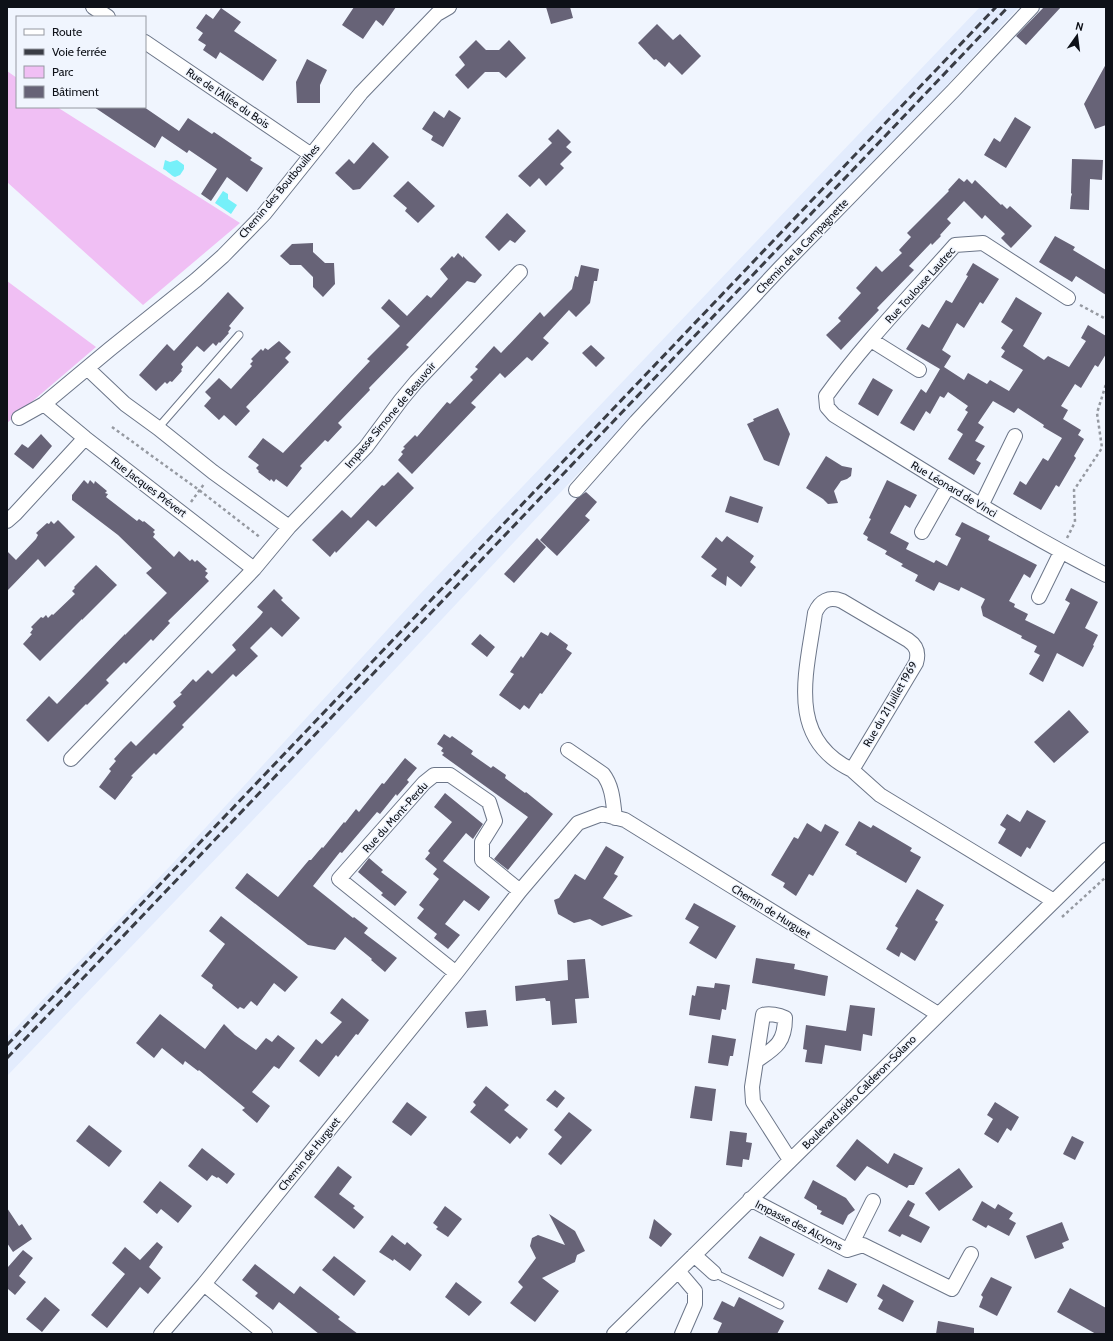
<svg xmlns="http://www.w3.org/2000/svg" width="1113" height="1341" font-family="Cabin,sans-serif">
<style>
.built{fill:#e3ecfd}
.green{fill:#f0bff4}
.water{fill:#76f0f9}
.building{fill:#676377}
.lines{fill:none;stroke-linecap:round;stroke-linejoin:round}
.lane-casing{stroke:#6c7689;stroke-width:9}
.street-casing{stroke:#6c7689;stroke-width:16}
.path{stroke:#9599a1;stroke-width:2.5;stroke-dasharray:3 3;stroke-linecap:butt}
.lane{stroke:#fff;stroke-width:7}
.street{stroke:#fff;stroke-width:14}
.rail{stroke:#3a3d45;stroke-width:3;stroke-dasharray:8 4;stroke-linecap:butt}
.labels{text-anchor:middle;stroke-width:3;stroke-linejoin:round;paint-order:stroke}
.street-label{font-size:11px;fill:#0e1118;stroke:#f0f5fe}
</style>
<rect width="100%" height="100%" fill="#f0f5fe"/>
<path class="built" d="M 980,7 L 1019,7 L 837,205 L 662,384 L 296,775 L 7,1076 L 7,1037 L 173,863 L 421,593 Z"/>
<path class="green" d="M 7,71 L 17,78 L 17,107 L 57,107 L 240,223 L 143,305 L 7,182 Z
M 7,281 L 96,347 L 7,423 Z"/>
<path class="water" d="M 165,160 L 170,162 L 177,160 L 184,165 L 184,169 L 180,175 L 175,177 C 170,175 168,171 163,169 Z
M 223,191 L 228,194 L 228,199 L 237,205 L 231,214 L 215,203 Z"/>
<path class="building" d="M 354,7 L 396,7 L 383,26 L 376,20 L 363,39 L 342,25 Z
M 546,7 L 570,7 L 573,18 L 551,24 Z
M 1044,7 L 1061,7 L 1026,45 L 1016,36 Z
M 221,8 L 241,22 L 234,31 L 277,60 L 263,81 L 220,52 L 216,59 L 203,50 L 206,45 L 198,40 L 203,33 L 196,28 L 206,14 L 213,19 Z
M 657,24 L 673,40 L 680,34 L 701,56 L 682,75 L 669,62 L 665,67 L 656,59 L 654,60 L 638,43 Z
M 476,40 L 486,50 L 499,50 L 509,40 L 526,58 L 506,78 L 499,72 L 485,72 L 468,89 L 455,75 L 465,65 L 459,57 Z
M 307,59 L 327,70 L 320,85 L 320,103 L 297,103 L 296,82 Z
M 1106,64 L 1106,125 L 1095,129 L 1084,104 Z
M 94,107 L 144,107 L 179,131 L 188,118 L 212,134 L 214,132 L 252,158 L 250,160 L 263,168 L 247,192 L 227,177 L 211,201 L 201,194 L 217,169 L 189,150 L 187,153 L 162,136 L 155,148 Z
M 449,110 L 461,118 L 443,147 L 431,140 L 433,136 L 422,129 L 434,111 L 444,118 Z
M 1015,117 L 1031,127 L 1006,168 L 984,155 L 994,138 L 1000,142 Z
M 558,129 L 571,142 L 566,147 L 572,152 L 560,164 L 564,168 L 546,186 L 539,178 L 530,187 L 518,176 L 552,143 L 548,139 Z
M 373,142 L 389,157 L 360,189 L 353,190 L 335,173 L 349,159 L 354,164 Z
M 1072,159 L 1103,160 L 1102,180 L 1090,179 L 1089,210 L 1070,209 L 1071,197 L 1072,194 L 1071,193 Z
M 959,178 L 964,182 L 967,179 L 972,184 L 975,180 L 1001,205 L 1002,204 L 1007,209 L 1010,206 L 1032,226 L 1011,248 L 1001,238 L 1005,234 L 985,215 L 982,219 L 964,201 L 947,219 L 951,223 L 940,235 L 941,236 L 932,245 L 931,243 L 909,266 L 914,270 L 877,308 L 879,310 L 841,350 L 826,335 L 841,321 L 838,318 L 861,293 L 856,288 L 876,266 L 882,272 L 902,253 L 899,250 L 911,237 L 907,233 L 949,191 L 948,190 Z
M 408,181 L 435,206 L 418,223 L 405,211 L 407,208 L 393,196 Z
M 507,213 L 526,231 L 515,243 L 510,240 L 499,251 L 485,237 Z
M 1055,236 L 1075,247 L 1073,250 L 1106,270 L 1106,295 L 1076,276 L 1072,282 L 1039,262 Z
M 313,243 L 313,252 L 325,263 L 334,263 L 335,284 L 323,297 L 313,287 L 313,277 L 301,265 L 290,265 L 280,256 L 292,244 Z
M 458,253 L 463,258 L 463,256 L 482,275 L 475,283 L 467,281 L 406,345 L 409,347 L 369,388 L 370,390 L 338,423 L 342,427 L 328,442 L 325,440 L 300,466 L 302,468 L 287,487 L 276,479 L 274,482 L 271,479 L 270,481 L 258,472 L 259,471 L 256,468 L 259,465 L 248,457 L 263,438 L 283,453 L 370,361 L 367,359 L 400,326 L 381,308 L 389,299 L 407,316 L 427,295 L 431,298 L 448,279 L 440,269 L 452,256 L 454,258 Z
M 973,263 L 999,279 L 983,304 L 980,302 L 964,328 L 957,323 L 942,350 L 951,356 L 944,367 L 964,380 L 968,373 L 987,384 L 990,380 L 1009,391 L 1023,370 L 1001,357 L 1005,351 L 1001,348 L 1013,330 L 1001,322 L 1016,297 L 1042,313 L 1023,346 L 1044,360 L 1048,356 L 1069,367 L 1086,341 L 1081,338 L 1088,325 L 1106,336 L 1106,354 L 1098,367 L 1095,365 L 1081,388 L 1075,384 L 1061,406 L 1068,410 L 1063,419 L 1081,430 L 1078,435 L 1084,439 L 1074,456 L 1076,458 L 1059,487 L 1056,485 L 1041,510 L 1013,494 L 1020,481 L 1026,485 L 1043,458 L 1048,461 L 1062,438 L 1043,427 L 1044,425 L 1018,408 L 1014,413 L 993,401 L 978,423 L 984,427 L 975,441 L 985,446 L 976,460 L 981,463 L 974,475 L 948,459 L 963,434 L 957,430 L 968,412 L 965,410 L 968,406 L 948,392 L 944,398 L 940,396 L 930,414 L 926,411 L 914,431 L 900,423 L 921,389 L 926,393 L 940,369 L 906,349 L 922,324 L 929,328 L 946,300 L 952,303 L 968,276 L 966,275 Z
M 581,265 L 599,269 L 597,281 L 594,281 L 590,303 L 576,317 L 569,310 L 543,338 L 549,343 L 532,361 L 527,357 L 505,378 L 500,373 L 471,403 L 476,407 L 412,474 L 398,460 L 403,454 L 401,452 L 405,448 L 403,447 L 415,435 L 417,437 L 447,402 L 450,404 L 473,380 L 470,377 L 478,369 L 475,367 L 494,346 L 501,353 L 540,312 L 544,317 L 572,289 L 575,276 L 578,277 Z
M 228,292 L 244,308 L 229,326 L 231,328 L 228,332 L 229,333 L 220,343 L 219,342 L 216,346 L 213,343 L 204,352 L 197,346 L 181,364 L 183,367 L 181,370 L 182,371 L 172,382 L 170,381 L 167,384 L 165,382 L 156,391 L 139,375 L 167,344 L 174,351 Z
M 279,341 L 291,352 L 285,358 L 289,362 L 246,407 L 250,411 L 236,426 L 224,415 L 219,420 L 204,406 L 211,398 L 205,392 L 219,378 L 231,389 L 252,366 L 250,364 L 253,361 L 251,359 L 261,349 L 263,351 L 265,348 L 268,350 Z
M 591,345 L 605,358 L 596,367 L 582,353 Z
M 873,378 L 893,390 L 878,416 L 858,404 Z
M 778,408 L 790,434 L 779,466 L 764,460 L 747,424 L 754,421 L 753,419 Z
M 41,434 L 52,446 L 33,469 L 14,454 L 22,444 L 28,448 Z
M 826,456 L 842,466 L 852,468 L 851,476 L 847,479 L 841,481 L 834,491 L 838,503 L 828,504 L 823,499 L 806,488 Z
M 398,472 L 414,488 L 376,527 L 368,520 L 336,553 L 335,551 L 330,557 L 312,540 L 342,510 L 351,518 L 382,485 L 384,486 Z
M 84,480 L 88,484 L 90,480 L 94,484 L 95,481 L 107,491 L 105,493 L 108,494 L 106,497 L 137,521 L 139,519 L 143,522 L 144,521 L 155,530 L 153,532 L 155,534 L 153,537 L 174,557 L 179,551 L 190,561 L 192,559 L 195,562 L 197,560 L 207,569 L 205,571 L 208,573 L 205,577 L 209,581 L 168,621 L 170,623 L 153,641 L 151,639 L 126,664 L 124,662 L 106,680 L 109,683 L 87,705 L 86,704 L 48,742 L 26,720 L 49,696 L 57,704 L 125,634 L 125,635 L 167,593 L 146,573 L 152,568 L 118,535 L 72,500 L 72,495 Z
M 887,480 L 917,495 L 910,508 L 905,505 L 890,533 L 909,543 L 906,549 L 934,563 L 936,560 L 947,566 L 961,538 L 955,535 L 962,522 L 990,536 L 988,540 L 1037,565 L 1030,578 L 1024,574 L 1009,601 L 1015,604 L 1014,607 L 1028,614 L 1025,620 L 1054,634 L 1070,603 L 1065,600 L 1071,588 L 1098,602 L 1085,628 L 1098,635 L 1093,645 L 1094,646 L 1083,667 L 1057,653 L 1043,682 L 1029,674 L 1040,655 L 1034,652 L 1037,646 L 1021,638 L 1022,636 L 983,616 L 981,607 L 985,599 L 961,587 L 959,591 L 939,582 L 934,591 L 915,581 L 918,575 L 901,566 L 903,564 L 885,554 L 887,551 L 867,540 L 868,537 L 863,534 L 871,519 L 869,518 Z
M 586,492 L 597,502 L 585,516 L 590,520 L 557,556 L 540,540 L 577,498 Z
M 730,496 L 763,507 L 758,523 L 725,512 Z
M 58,520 L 75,537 L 45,567 L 38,559 L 7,591 L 7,551 L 16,560 L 36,539 L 38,535 L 36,533 L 47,523 L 49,524 L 51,521 L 54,524 Z
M 727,536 L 754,556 L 750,562 L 756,567 L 741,587 L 727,576 L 726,586 L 711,576 L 717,569 L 701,557 L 716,537 L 722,542 Z
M 537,538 L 546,547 L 514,583 L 504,574 Z
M 96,565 L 117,585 L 82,620 L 82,619 L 40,661 L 23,644 L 32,634 L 30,633 L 33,629 L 31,627 L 41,617 L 43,618 L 46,615 L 48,618 L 52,614 L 53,615 L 75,594 L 72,591 L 75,588 L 74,587 Z
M 274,589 L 283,598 L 281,600 L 300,618 L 282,637 L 271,627 L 250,648 L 258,656 L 236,677 L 233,674 L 182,725 L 184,727 L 156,755 L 154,753 L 131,776 L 133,777 L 115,800 L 99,787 L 111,771 L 109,769 L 116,761 L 114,759 L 123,749 L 131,741 L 136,746 L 176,706 L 173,702 L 182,694 L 180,693 L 193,679 L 196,682 L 208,670 L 212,674 L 236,650 L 232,645 L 260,616 L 263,612 L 257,607 Z
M 541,632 L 548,636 L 550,632 L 568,645 L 566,649 L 572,653 L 542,694 L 540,693 L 529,709 L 524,705 L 520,710 L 499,695 L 514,674 L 510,672 L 521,656 L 523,658 Z
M 480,634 L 495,647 L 487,657 L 471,644 Z
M 1069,710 L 1089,732 L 1054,763 L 1034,742 Z
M 444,734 L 450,738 L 452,736 L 473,751 L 471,754 L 491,768 L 493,766 L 506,775 L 505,778 L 525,793 L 526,792 L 553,814 L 508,870 L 494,859 L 528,817 L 442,755 L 444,753 L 441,751 L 443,748 L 437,744 Z
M 405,758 L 417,768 L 407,780 L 409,782 L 397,796 L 396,794 L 380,814 L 377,812 L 342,853 L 340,852 L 313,886 L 353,918 L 354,917 L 368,928 L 364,933 L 397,958 L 385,972 L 371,960 L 372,959 L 345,937 L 335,950 L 308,945 L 235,888 L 247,873 L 278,897 L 309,860 L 311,860 L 322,847 L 323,848 L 344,822 L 345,823 L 356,809 L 359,812 L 382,783 L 384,784 Z
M 445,793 L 483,824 L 473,839 L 466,833 L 443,861 L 490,897 L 479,911 L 464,900 L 445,924 L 460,935 L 448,949 L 434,938 L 437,934 L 417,918 L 424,909 L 419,905 L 439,879 L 433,874 L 437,869 L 425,859 L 430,853 L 428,851 L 452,822 L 434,807 Z
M 1027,810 L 1046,821 L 1030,849 L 1027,847 L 1021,857 L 998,843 L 1006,829 L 1000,825 L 1007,814 L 1020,822 Z
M 859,821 L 871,828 L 873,825 L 912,848 L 910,851 L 921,857 L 906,883 L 856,854 L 857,852 L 845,845 Z
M 807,823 L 821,832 L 825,824 L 839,832 L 813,876 L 809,874 L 796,896 L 783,887 L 785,883 L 771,875 L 794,837 L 798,839 Z
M 606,846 L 624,857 L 614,874 L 618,876 L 603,898 L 633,916 L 602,926 L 590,919 L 574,923 L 558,914 L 554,900 L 559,898 L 575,874 L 585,880 Z
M 369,858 L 383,870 L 381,872 L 407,892 L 395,906 L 381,895 L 383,893 L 358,872 Z
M 917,889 L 944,905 L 935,920 L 938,922 L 915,961 L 901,952 L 899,957 L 886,949 L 898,928 L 895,926 Z
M 694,903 L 736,926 L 716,959 L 689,943 L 699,927 L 685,919 Z
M 221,916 L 298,977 L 285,992 L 274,983 L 257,1006 L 251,1001 L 244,1009 L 240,1007 L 238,1009 L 212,988 L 213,985 L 201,976 L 225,944 L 209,931 Z
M 756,958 L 795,964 L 794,969 L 828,976 L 825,996 L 752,983 Z
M 585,959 L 589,998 L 575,999 L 577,1023 L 552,1025 L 550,1001 L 546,1001 L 545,998 L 516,1001 L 515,986 L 568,980 L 567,960 Z
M 715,983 L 730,985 L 726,1010 L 722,1009 L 720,1020 L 689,1015 L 692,995 L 695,996 L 697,986 L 714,988 Z
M 342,998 L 369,1020 L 358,1035 L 356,1034 L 338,1057 L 336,1055 L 319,1077 L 299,1061 L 316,1039 L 322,1044 L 342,1022 L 330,1013 Z
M 850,1005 L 875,1008 L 872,1036 L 863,1034 L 861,1051 L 825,1045 L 822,1064 L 805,1062 L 807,1050 L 803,1049 L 806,1025 L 846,1031 Z
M 486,1010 L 488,1026 L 467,1028 L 465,1012 Z
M 160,1014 L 205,1049 L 224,1024 L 235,1035 L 256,1050 L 266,1038 L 272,1042 L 278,1035 L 295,1048 L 279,1069 L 274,1066 L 252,1092 L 270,1106 L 257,1123 L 242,1110 L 245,1108 L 199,1070 L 198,1071 L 185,1061 L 183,1065 L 162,1048 L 154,1058 L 136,1043 Z
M 712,1035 L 736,1039 L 733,1056 L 730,1056 L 728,1066 L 708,1063 Z
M 486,1086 L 509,1105 L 504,1110 L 528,1129 L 520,1139 L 517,1136 L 510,1144 L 470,1112 L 476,1105 L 473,1102 Z
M 695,1086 L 716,1089 L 712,1121 L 690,1118 Z
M 555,1090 L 565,1098 L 557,1108 L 546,1100 Z
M 407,1102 L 427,1117 L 411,1136 L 392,1122 Z
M 995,1102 L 1019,1117 L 1011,1131 L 1007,1128 L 998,1143 L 984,1134 L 993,1119 L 987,1115 Z
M 569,1112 L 592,1130 L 561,1165 L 548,1154 L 562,1137 L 554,1130 Z
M 89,1125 L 122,1151 L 109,1167 L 76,1141 Z
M 730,1131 L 747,1133 L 746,1142 L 752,1143 L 749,1160 L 743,1159 L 742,1167 L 726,1165 Z
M 1072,1136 L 1084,1142 L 1075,1160 L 1063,1154 Z
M 857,1139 L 888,1164 L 894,1153 L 923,1168 L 914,1185 L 909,1185 L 907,1188 L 867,1166 L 855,1181 L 836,1166 Z
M 202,1148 L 235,1174 L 227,1184 L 218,1177 L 217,1178 L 212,1175 L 207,1181 L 188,1166 Z
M 338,1166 L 352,1177 L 339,1194 L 355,1206 L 353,1208 L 364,1217 L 354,1229 L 314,1197 Z
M 959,1168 L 973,1187 L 939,1211 L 925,1193 Z
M 813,1180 L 846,1198 L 855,1210 L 848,1215 L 843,1225 L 820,1214 L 822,1211 L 817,1209 L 817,1206 L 804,1198 Z
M 160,1181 L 192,1206 L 178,1223 L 161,1209 L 157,1214 L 143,1202 Z
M 908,1200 L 915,1204 L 909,1216 L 930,1227 L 921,1243 L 902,1234 L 900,1237 L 888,1231 Z
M 982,1201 L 995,1209 L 998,1204 L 1013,1213 L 1009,1219 L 1016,1223 L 1009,1236 L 988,1225 L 986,1228 L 972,1220 Z
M 445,1206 L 462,1219 L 448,1237 L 436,1229 L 438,1227 L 433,1223 Z
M 7,1208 L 19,1226 L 22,1224 L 32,1239 L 13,1252 L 7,1243 Z
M 549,1214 L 575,1231 L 585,1251 L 577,1255 L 575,1262 L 542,1278 L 559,1291 L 535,1322 L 510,1303 L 523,1287 L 518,1282 L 536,1258 L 530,1246 L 532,1238 L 538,1235 L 565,1245 Z
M 654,1219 L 672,1234 L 661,1247 L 649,1238 Z
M 1062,1222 L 1069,1240 L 1062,1243 L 1064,1248 L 1035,1259 L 1026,1236 Z
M 392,1235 L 405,1245 L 407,1242 L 422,1255 L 410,1271 L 394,1259 L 393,1261 L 379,1252 Z
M 760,1236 L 795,1254 L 783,1277 L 748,1258 Z
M 157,1242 L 163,1247 L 149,1267 L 161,1278 L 148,1294 L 140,1287 L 107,1328 L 91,1315 L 125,1274 L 112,1263 L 125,1247 L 140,1260 Z
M 23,1250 L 33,1258 L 19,1276 L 26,1282 L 15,1295 L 8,1289 L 7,1291 L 7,1266 L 8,1267 Z
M 334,1256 L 366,1281 L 354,1296 L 322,1270 Z
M 255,1264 L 294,1294 L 300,1286 L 340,1317 L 338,1319 L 358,1334 L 319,1334 L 279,1302 L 273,1310 L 255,1296 L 258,1293 L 242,1280 Z
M 828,1269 L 857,1284 L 847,1303 L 818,1289 Z
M 991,1277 L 1012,1287 L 997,1316 L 979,1307 L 983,1297 L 981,1295 Z
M 456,1282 L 482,1302 L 469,1316 L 445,1297 Z
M 883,1284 L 914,1301 L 903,1322 L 878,1309 L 883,1300 L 877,1296 Z
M 1070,1288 L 1106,1308 L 1106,1334 L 1096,1334 L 1057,1312 Z
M 45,1297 L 60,1310 L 42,1332 L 26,1319 Z
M 739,1297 L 784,1321 L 777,1334 L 717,1334 L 722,1323 L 713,1319 L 722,1301 L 734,1307 Z
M 938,1321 L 974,1328 L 974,1334 L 936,1334 Z"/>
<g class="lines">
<defs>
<path id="lane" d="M 158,428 L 239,335
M 714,1273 L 780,1305"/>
<path id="street" d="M 93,7 L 108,17
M 145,42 L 310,154
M 1068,298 L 983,243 L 955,245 C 912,294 865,342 826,396 L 827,407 L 834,415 C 924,471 1012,527 1106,575
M 871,340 L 919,370
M 87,368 L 125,404 L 158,428 L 213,472 L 289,527
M 44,404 L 85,438 L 254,569
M 19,418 L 44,404 L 110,349 L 196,280 L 223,256 L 264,214 L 361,93 L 437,14 L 449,7
M 576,490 L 636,422 L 781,267 L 954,90 L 1032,7
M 981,506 L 1015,436
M 7,521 L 15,514 L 85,438
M 922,532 L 948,486
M 1039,597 L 1061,552
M 568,750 L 603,774 C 613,787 613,803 615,818
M 71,759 L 254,569 L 289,527 L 366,447 L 401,400 L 416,382 L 520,272
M 852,770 C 785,738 807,671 815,613 C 820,601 829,596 842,601 L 908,640 C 917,646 919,653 916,663 L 852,770 L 880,795 L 1054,901
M 456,973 L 339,879 L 424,783 L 434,775 L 450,775 L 489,802 L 495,821 L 482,842 L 482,860 L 520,891
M 756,1061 C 775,1048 785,1043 785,1018 C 779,1015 769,1013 763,1015 L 752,1087 L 753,1102 L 790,1160
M 750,1199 L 847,1250 L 863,1245 L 952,1289 L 971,1254
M 849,1249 L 873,1201
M 694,1255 L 714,1273
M 678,1271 L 695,1291 L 695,1304 L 682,1334
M 204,1284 L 265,1334
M 161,1334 L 204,1284 L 456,973 L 520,891 L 578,823 L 602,814 L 625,820 L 938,1014
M 614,1334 L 1106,850"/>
</defs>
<use href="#lane" class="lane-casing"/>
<use href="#street" class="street-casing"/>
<path class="path" d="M 1080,305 L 1106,319
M 112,427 L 199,490 L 261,538
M 191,502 L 204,484
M 1067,538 L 1075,522 L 1074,490 L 1102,448 L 1097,413 L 1106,384
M 1062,917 L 1106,877"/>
<use href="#lane" class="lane"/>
<use href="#street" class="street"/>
<path class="rail" d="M 7,1045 L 996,7
M 7,1058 L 1008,7"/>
</g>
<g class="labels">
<g class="street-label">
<text transform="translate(228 98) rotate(34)" y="4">Rue de l'Allée du Bois</text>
<text transform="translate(279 191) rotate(-50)" y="4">Chemin des Boutbouilhes</text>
<text transform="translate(802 246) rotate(-46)" y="4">Chemin de la Campagnette</text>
<text transform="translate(920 285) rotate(-48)" y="4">Rue Toulouse Lautrec</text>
<text transform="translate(390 415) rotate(-50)" y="4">Impasse Simone de Beauvoir</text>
<text transform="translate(149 487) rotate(37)" y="4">Rue Jacques Prévert</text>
<text transform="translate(954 489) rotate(31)" y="4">Rue Léonard de Vinci</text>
<text transform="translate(890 704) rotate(-60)" y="4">Rue du 21 Juillet 1969</text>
<text transform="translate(395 817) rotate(-48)" y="4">Rue du Mont-Perdu</text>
<text transform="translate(771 911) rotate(32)" y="4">Chemin de Hurguet</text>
<text transform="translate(859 1092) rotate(-45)" y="4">Boulevard Isidro Calderon-Solano</text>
<text transform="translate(309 1154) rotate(-51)" y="4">Chemin de Hurguet</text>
<text transform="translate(799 1225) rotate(27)" y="4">Impasse des Alcyons</text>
</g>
</g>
<rect width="1113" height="1341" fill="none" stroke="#0e1118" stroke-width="16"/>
<rect x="16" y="16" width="130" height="92" fill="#f0f5fe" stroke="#969aa2"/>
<rect x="24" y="29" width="20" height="6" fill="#ffffff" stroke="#969aa2"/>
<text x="52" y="36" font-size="12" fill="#0e1118">Route</text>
<rect x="24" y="49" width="20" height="6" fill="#3a3d45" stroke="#969aa2"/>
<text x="52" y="56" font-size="12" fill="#0e1118">Voie ferrée</text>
<rect x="24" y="66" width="20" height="12" fill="#f0bff4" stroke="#969aa2"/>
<text x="52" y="76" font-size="12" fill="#0e1118">Parc</text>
<rect x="24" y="86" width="20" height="12" fill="#676377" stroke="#969aa2"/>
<text x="52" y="96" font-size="12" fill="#0e1118">Bâtiment</text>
<g transform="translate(1077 36) rotate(14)" stroke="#f0f5fe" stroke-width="3" paint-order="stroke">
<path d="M0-3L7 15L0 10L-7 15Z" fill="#0e1118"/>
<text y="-6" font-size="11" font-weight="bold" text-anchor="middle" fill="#0e1118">N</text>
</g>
</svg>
